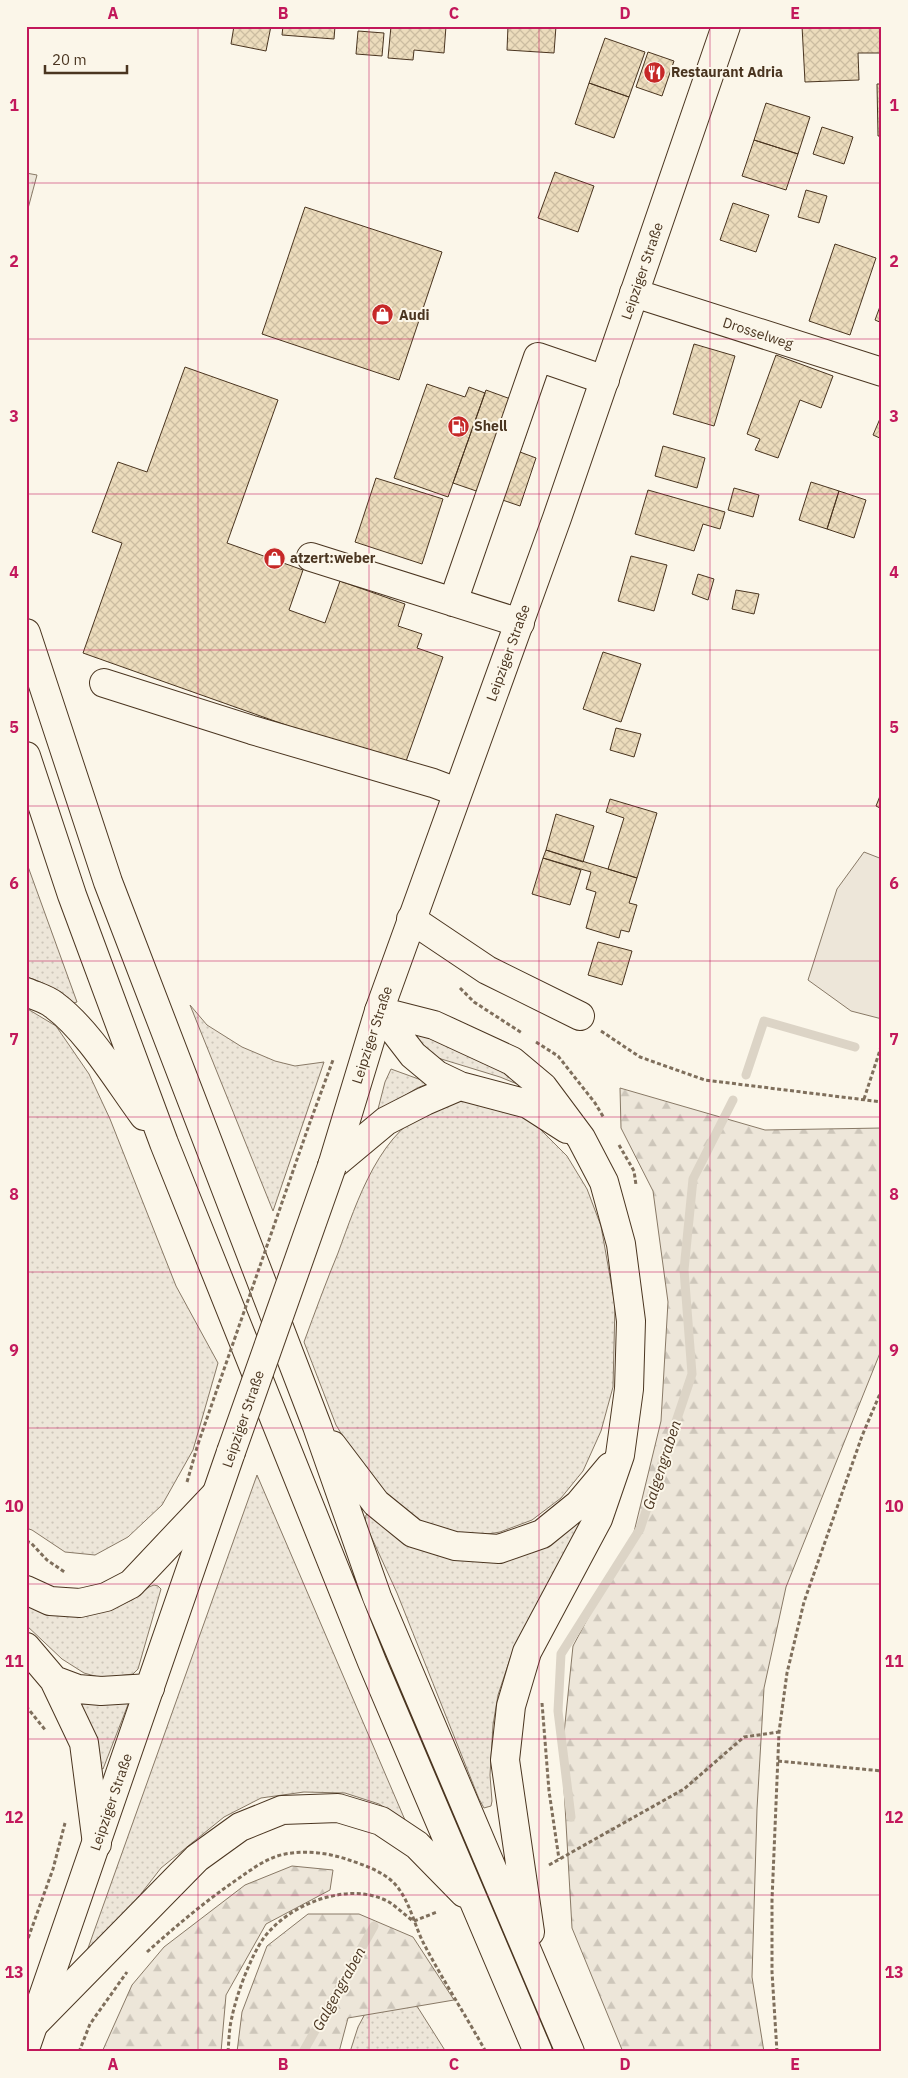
<svg xmlns="http://www.w3.org/2000/svg" width="908" height="2078" font-family="'IBM Plex Sans',sans-serif">
<style>
.grass{fill:url(#grass-dots);stroke:#887966}
.forest{fill:url(#forest-firs);stroke:#887966}
.park{fill:#ede6d9;stroke:#887966}
.lines{fill:none;stroke-linecap:round;stroke-linejoin:round}
.stream{stroke:#dcd4c6;stroke-width:9}
.building{fill:url(#building-cross-hatch);stroke:#4a3520}
.minor-casing{stroke:#4a3520;stroke-width:30}
.major-casing{stroke:#4a3520;stroke-width:30}
.highway-casing{stroke:#4a3520;stroke-width:30}
.path{stroke:#7f6f5c;stroke-width:3;stroke-dasharray:4 2.5;stroke-linecap:butt}
.minor{stroke:#fbf6e9;stroke-width:28}
.major{stroke:#fbf6e9;stroke-width:28}
.highway{stroke:#fbf6e9;stroke-width:28}
.major-bridge-casing{stroke:#4a3520;stroke-width:30;stroke-linecap:butt}
.path-bridge{stroke:#7f6f5c;stroke-width:3;stroke-dasharray:4 2.5;stroke-linecap:butt}
.major-bridge{stroke:#fbf6e9;stroke-width:28}
.grid{fill:none;stroke:#c2185b;stroke-width:1;stroke-opacity:0.55}
.labels{text-anchor:middle;stroke-width:4;stroke-linejoin:round;paint-order:stroke}
.poi-label{font-size:14px;font-weight:bold;fill:#4a3520;stroke:#fbf6e9;text-anchor:start}
.street-label{font-size:14px;fill:#4a3520;stroke:#fbf6e9}
.water-label{font-size:15px;font-style:italic;fill:#4a3520;stroke:#fbf6e9}
.neatline{fill:none;stroke:#c2185b;stroke-width:2}
.grid-label{font-size:16px;text-anchor:middle;font-weight:bold;fill:#c2185b}
</style>
<defs>
<pattern id="grass-dots" width="8" height="8" patternUnits="userSpaceOnUse" patternTransform="scale(1.25)"><rect width="8" height="8" fill="#ede6d9"/><path d="M2 2h.1M6 6h.1" fill="none" stroke="#cdc6ba" stroke-width="1.8" stroke-linecap="round"/></pattern>
<pattern id="forest-firs" width="22" height="20" patternUnits="userSpaceOnUse" patternTransform="scale(1.25)"><rect width="22" height="20" fill="#ede6d9"/><path d="M5 1l3.5 6h-7zM16 11l3.5 6h-7z" fill="#cdc6ba"/></pattern>
<pattern id="building-cross-hatch" width="8" height="8" patternUnits="userSpaceOnUse" patternTransform="scale(1.25)"><rect width="8" height="8" fill="#ecdcbc"/><path d="M0 0l8 8M0 8l8-8" fill="none" stroke="#ccbda1"/></pattern>
</defs>
<rect width="100%" height="100%" fill="#fbf6e9"/>
<path class="grass" d="M 26,173 L 37,175 L 26,216 Z
M 26,861 L 77,1002 L 70,1004 C 57,990 45,982 26,977 Z
M 190,1005 L 207,1025 L 242,1047 L 275,1061 L 295,1066 L 324,1062 L 273,1211 Z
M 26,1008 L 56,1026 L 89,1074 L 110,1119 L 176,1286 L 218,1363 L 193,1450 L 162,1505 L 128,1537 L 95,1555 L 65,1552 L 32,1530 L 26,1528 Z
M 420,1031 L 518,1076 L 522,1086 L 500,1077 L 438,1058 L 414,1041 L 415,1035 Z
M 391,1069 L 424,1081 L 427,1084 L 417,1088 L 377,1113 L 385,1082 Z
M 468,1100 L 516,1112 L 539,1128 L 567,1156 L 587,1189 L 601,1226 L 615,1305 L 613,1387 L 601,1431 L 583,1471 L 561,1498 L 532,1520 L 500,1532 L 476,1536 L 446,1532 L 410,1518 L 383,1494 L 358,1461 L 336,1425 L 304,1342 C 315,1312 326,1282 338,1253 C 357,1202 380,1126 438,1107 C 447,1103 458,1102 468,1100 Z
M 257,1475 L 405,1820 L 379,1804 L 345,1793 L 304,1792 L 261,1798 L 224,1817 L 161,1868 L 95,1953 L 87,1951 Z
M 369,1512 L 429,1551 L 587,1516 L 531,1616 L 510,1659 L 498,1695 L 493,1725 L 490,1775 L 492,1801 L 491,1806 L 484,1808 L 479,1799 L 397,1593 L 365,1523 L 366,1515 Z
M 154,1585 L 158,1586 L 161,1589 L 138,1669 L 133,1674 L 102,1678 L 84,1673 L 62,1659 L 26,1625 L 26,1602 L 105,1611 L 132,1600 L 149,1587 Z
M 129,1702 L 103,1769 L 101,1768 L 79,1704 Z
M 391,1965 L 446,2052 L 350,2052 L 358,2027 Z"/>
<path class="forest" d="M 620,1088 L 765,1130 L 882,1128 L 882,1348 L 786,1587 L 764,1688 L 757,1809 L 752,1977 L 764,2052 L 623,2052 L 572,1928 L 562,1753 L 573,1646 L 634,1532 L 661,1421 L 668,1302 L 653,1191 L 621,1128 Z
M 292,1866 L 333,1870 L 330,1890 L 266,1924 L 226,1995 L 221,2052 L 102,2052 L 132,1985 L 164,1947 L 245,1885 Z
M 308,1914 L 359,1914 L 413,1937 L 454,2000 L 348,2018 L 339,2052 L 237,2052 L 242,2012 L 267,1946 Z"/>
<path class="park" d="M 864,852 L 882,859 L 882,1019 L 851,1011 L 808,980 L 837,889 Z"/>
<g class="lines">
<path class="stream" d="M 746,1075 L 764,1021 L 855,1047
M 571,1817 L 558,1711 L 561,1654 L 640,1529 L 692,1374 L 684,1270 L 693,1179 L 733,1100
M 303,2052 L 374,1926"/>
</g>
<path class="building" d="M 234,26 L 271,26 L 266,51 L 231,44 Z
M 283,26 L 335,26 L 334,39 L 282,35 Z
M 391,26 L 446,26 L 444,53 L 414,50 L 413,60 L 388,58 Z
M 508,26 L 556,26 L 554,53 L 507,50 Z
M 802,26 L 882,26 L 882,53 L 858,53 L 859,80 L 805,82 Z
M 358,31 L 384,33 L 382,56 L 356,54 Z
M 605,38 L 645,52 L 629,97 L 589,83 Z
M 648,52 L 674,61 L 662,96 L 636,87 Z
M 589,83 L 629,97 L 614,138 L 575,124 Z
M 877,84 L 882,84 L 882,136 L 878,136 Z
M 766,103 L 810,117 L 798,154 L 754,140 Z
M 822,127 L 853,137 L 844,164 L 813,154 Z
M 754,140 L 798,154 L 786,190 L 742,176 Z
M 555,172 L 594,186 L 578,232 L 538,218 Z
M 806,190 L 827,196 L 819,223 L 798,217 Z
M 733,203 L 769,215 L 756,252 L 720,240 Z
M 305,207 L 442,252 L 399,380 L 262,334 Z
M 835,244 L 876,258 L 850,335 L 809,321 Z
M 882,301 L 882,323 L 875,320 Z
M 694,344 L 735,356 L 714,426 L 673,414 Z
M 776,355 L 833,376 L 821,408 L 800,400 L 778,458 L 755,450 L 760,439 L 747,434 Z
M 185,367 L 278,400 L 227,543 L 303,570 L 289,610 L 325,623 L 340,581 L 405,604 L 398,626 L 422,634 L 417,648 L 443,657 L 404,767 L 83,653 L 122,543 L 92,532 L 118,462 L 147,472 Z
M 427,384 L 465,397 L 469,387 L 485,393 L 448,497 L 394,478 Z
M 486,390 L 535,408 L 520,452 L 536,458 L 520,506 L 453,483 Z
M 882,414 L 882,439 L 873,435 Z
M 663,446 L 705,458 L 697,488 L 655,476 Z
M 376,478 L 443,499 L 422,564 L 355,542 Z
M 811,482 L 839,491 L 827,529 L 799,520 Z
M 734,488 L 759,495 L 753,517 L 728,510 Z
M 648,490 L 725,512 L 720,529 L 703,524 L 694,551 L 635,534 Z
M 839,491 L 866,500 L 854,538 L 827,529 Z
M 631,556 L 667,565 L 654,611 L 618,601 Z
M 698,574 L 714,579 L 708,600 L 692,594 Z
M 736,590 L 759,594 L 754,614 L 732,609 Z
M 603,652 L 641,664 L 621,722 L 583,709 Z
M 616,728 L 641,734 L 634,757 L 610,750 Z
M 882,791 L 882,809 L 876,806 Z
M 610,799 L 657,813 L 637,878 L 608,869 L 624,818 L 606,812 Z
M 556,814 L 594,826 L 583,862 L 546,850 Z
M 546,850 L 637,878 L 629,903 L 637,905 L 629,932 L 621,930 L 619,938 L 586,928 L 596,892 L 586,889 L 591,872 L 543,858 Z
M 543,858 L 581,870 L 570,905 L 532,894 Z
M 598,942 L 632,951 L 622,985 L 588,975 Z"/>
<g class="lines">
<defs>
<path id="minor" d="M 634,293 L 882,372
M 311,557 L 520,623
M 453,602 L 538,357 L 605,380
M 104,683 L 252,730 L 433,783 L 457,792
M 411,919 L 487,970 L 580,1016"/>
<path id="major" d="M 332,1166 L 379,1011 L 557,518 L 726,26
M 26,2046 L 231,1452"/>
<path id="highway" d="M 26,633 L 108,882 L 317,1426 L 377,1597 L 570,2052
M 26,756 L 72,895 L 164,1143 L 372,1662 L 538,2052
M 26,992 C 35,996 47,999 54,1005 C 89,1031 118,1081 144,1116
M 379,1011 L 434,1025 L 512,1061 L 543,1087 L 581,1138 L 604,1182 L 621,1244 L 631,1321 L 629,1389 L 620,1455 L 598,1519 L 527,1652 L 511,1706 L 505,1760 L 530,1932
M 379,1011 L 413,1055 L 437,1075 L 460,1086 L 528,1104 L 567,1129
M 332,1166 L 386,1121 L 425,1101 L 460,1086
M 332,1445 L 376,1503 L 413,1533 L 455,1546 L 499,1549 L 542,1534 L 579,1504 L 610,1467
M 26,1590 L 50,1601 L 80,1603 L 106,1597 L 131,1584 L 216,1494
M 26,1647 L 54,1680 L 84,1743 L 97,1844
M 54,1680 L 78,1689 L 101,1691 L 150,1688
M 35,2023 L 197,1858 L 240,1827 L 282,1810 L 338,1808 L 381,1821 L 417,1845 L 464,1893"/>
</defs>
<use href="#minor" class="minor-casing"/>
<use href="#major" class="major-casing"/>
<use href="#highway" class="highway-casing"/>
<path class="path" d="M 460,988 L 474,1002 L 522,1033
M 601,1031 L 640,1057 L 705,1080 L 882,1102
M 536,1042 L 558,1056 L 595,1103 L 604,1118
M 864,1099 L 882,1044
M 309,1125 L 333,1060
M 619,1145 L 634,1171 L 636,1185
M 187,1482 L 198,1444
M 26,1541 L 31,1543 L 47,1560 L 66,1573
M 542,1703 L 549,1791 L 559,1859
M 26,1706 L 46,1731
M 778,1761 L 882,1771
M 549,1865 L 684,1789 L 744,1737 L 779,1732
M 414,1921 L 437,1912
M 26,1944 L 53,1869 L 65,1823
M 147,1952 C 177,1925 208,1899 242,1876 C 255,1867 269,1857 285,1854 C 307,1850 329,1853 349,1860 C 364,1865 381,1871 393,1882 C 410,1899 414,1926 425,1946 C 444,1982 466,2016 486,2052
M 79,2052 L 90,2024 L 127,1972
M 228,2052 C 229,2041 229,2028 232,2017 C 236,1996 250,1958 263,1939 C 288,1904 349,1880 389,1902 C 397,1907 405,1915 413,1921
M 777,2052 L 772,1972 L 772,1900 L 779,1732 L 787,1673 L 804,1602 L 862,1436 L 882,1389"/>
<use href="#minor" class="minor"/>
<use href="#major" class="major"/>
<use href="#highway" class="highway"/>
<defs>
<path id="major-bridge" d="M 231,1452 L 332,1166"/>
</defs>
<use href="#major-bridge" class="major-bridge-casing"/>
<path class="path-bridge" d="M 198,1444 L 309,1125"/>
<use href="#major-bridge" class="major-bridge"/>
</g>
<path class="grid" d="M 198,26 L 198,2052M 369,26 L 369,2052M 539,26 L 539,2052M 710,26 L 710,2052M 26,183 L 882,183M 26,339 L 882,339M 26,494 L 882,494M 26,650 L 882,650M 26,806 L 882,806M 26,961 L 882,961M 26,1117 L 882,1117M 26,1272 L 882,1272M 26,1428 L 882,1428M 26,1584 L 882,1584M 26,1739 L 882,1739M 26,1895 L 882,1895"/>
<defs>
<symbol id="restaurant-disc" viewBox="-11 -11 22 22"><circle r="9.5" fill="#c62828" stroke="#fbf6e9"/><path d="M-5-6h1v4h1v-4h1v4h1v-4h1v5L-1.5 .5V6h-2V.5L-5-1ZM5-6V6H3V1.5H1.5Q1.5-4 5-6Z" fill="#fff"/></symbol>
<symbol id="shop-disc" viewBox="-11 -11 22 22"><circle r="9.5" fill="#c62828" stroke="#fbf6e9"/><path d="M-5-2.5h2.3a2.7 3.5 0 0 1 5.4 0H5L5.5 6h-11ZM-1.5-2.5h3a1.5 2.3 0 0 0-3 0Z" fill="#fff"/></symbol>
<symbol id="fuel-disc" viewBox="-11 -11 22 22"><circle r="9.5" fill="#c62828" stroke="#fbf6e9"/><path d="M-5.5-6h7V0h2V4h1.3V-2.5L3-4.5l.8-.8L6-3V5H2.5V1h-1V6h-7ZM-4.2-4.7v3.2H.2V-4.7Z" fill="#fff"/></symbol>
</defs>
<g fill-rule="evenodd">
<use href="#restaurant-disc" x="642" y="60" width="25" height="25"/>
<use href="#shop-disc" x="370" y="302" width="25" height="25"/>
<use href="#fuel-disc" x="446" y="414" width="25" height="25"/>
<use href="#shop-disc" x="262" y="546" width="25" height="25"/>
</g>
<g class="labels">
<g class="poi-label">
<text x="671" y="77">Restaurant Adria</text>
<text x="399" y="320">Audi</text>
<text x="474" y="431">Shell</text>
<text x="290" y="563">atzert:weber</text>
</g>
<g class="street-label">
<text transform="translate(642 271) rotate(-71)" y="5">Leipziger Straße</text>
<text transform="translate(758 333) rotate(18)" y="5">Drosselweg</text>
<text transform="translate(508 653) rotate(-70)" y="5">Leipziger Straße</text>
<text transform="translate(372 1035) rotate(-72)" y="5">Leipziger Straße</text>
<text transform="translate(243 1419) rotate(-71)" y="5">Leipziger Straße</text>
<text transform="translate(111 1802) rotate(-71)" y="5">Leipziger Straße</text>
</g>
<g class="water-label">
<text transform="translate(662 1465) rotate(-72)" y="5">Galgengraben</text>
<text transform="translate(339 1989) rotate(-61)" y="5">Galgengraben</text>
</g>
</g>
<rect width="908" height="2078" fill="none" stroke="#fbf6e9" stroke-width="55"/>
<path d="M45 65v8h82v-8" fill="none" stroke="#4a3520" stroke-width="2.5"/>
<text x="52" y="65" font-size="15" fill="#4a3520" stroke="#fbf6e9" stroke-width="4" paint-order="stroke">20 m</text>
<rect x="28" y="28" width="852" height="2022" class="neatline"/>
<g class="grid-label">
<text x="113" y="19">A</text>
<text x="283" y="19">B</text>
<text x="454" y="19">C</text>
<text x="625" y="19">D</text>
<text x="795" y="19">E</text>
<text x="14" y="111">1</text>
<text x="894" y="111">1</text>
<text x="14" y="267">2</text>
<text x="894" y="267">2</text>
<text x="14" y="422">3</text>
<text x="894" y="422">3</text>
<text x="14" y="578">4</text>
<text x="894" y="578">4</text>
<text x="14" y="733">5</text>
<text x="894" y="733">5</text>
<text x="14" y="889">6</text>
<text x="894" y="889">6</text>
<text x="14" y="1045">7</text>
<text x="894" y="1045">7</text>
<text x="14" y="1200">8</text>
<text x="894" y="1200">8</text>
<text x="14" y="1356">9</text>
<text x="894" y="1356">9</text>
<text x="14" y="1512">10</text>
<text x="894" y="1512">10</text>
<text x="14" y="1667">11</text>
<text x="894" y="1667">11</text>
<text x="14" y="1823">12</text>
<text x="894" y="1823">12</text>
<text x="14" y="1978">13</text>
<text x="894" y="1978">13</text>
<text x="113" y="2070">A</text>
<text x="283" y="2070">B</text>
<text x="454" y="2070">C</text>
<text x="625" y="2070">D</text>
<text x="795" y="2070">E</text>
</g>
</svg>
